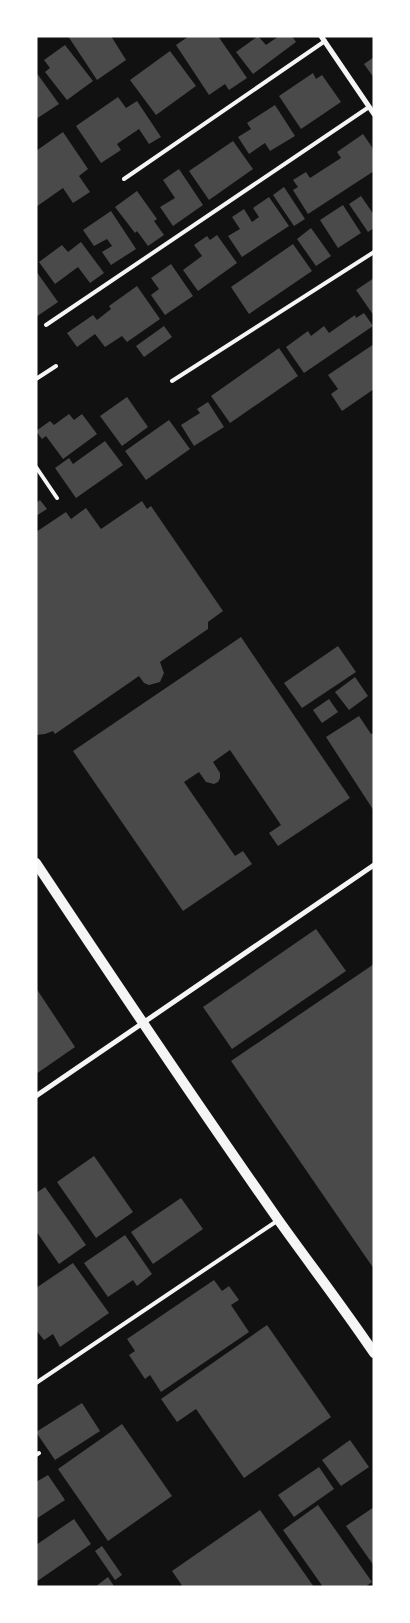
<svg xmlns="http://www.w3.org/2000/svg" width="410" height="1623" font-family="'Nunito Sans',sans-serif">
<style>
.building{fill:#4a4a4a}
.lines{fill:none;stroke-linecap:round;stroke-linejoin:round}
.service{stroke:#f5f5f5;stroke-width:4}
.minor{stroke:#f5f5f5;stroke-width:5}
.secondary{stroke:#f5f5f5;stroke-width:10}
</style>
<rect width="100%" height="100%" fill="#111"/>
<path class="building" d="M 68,36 L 111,36 L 126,60 L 97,80 Z
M 189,36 L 218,36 L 247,78 L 229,90 L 225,84 L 209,95 L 176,45 Z
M 258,36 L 266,45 L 279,36 L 292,36 L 296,42 L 253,74 L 236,52 Z
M 65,45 L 93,81 L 67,100 L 45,72 L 50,68 L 44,60 Z
M 170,51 L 196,86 L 156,115 L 130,80 Z
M 374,57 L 374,78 L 364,64 Z
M 36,72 L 59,104 L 36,119 Z
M 313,73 L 316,79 L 322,75 L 341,102 L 301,129 L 279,96 Z
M 118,97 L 126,108 L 137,101 L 161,137 L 149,144 L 139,129 L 117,144 L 121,150 L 101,163 L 76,126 Z
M 275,105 L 295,136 L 270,151 L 265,143 L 249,154 L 238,137 L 251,129 L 247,123 Z
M 63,132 L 88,169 L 79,176 L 90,192 L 73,203 L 63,188 L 36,207 L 36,151 Z
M 363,134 L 374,150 L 374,171 L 308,214 L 293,190 L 298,187 L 293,180 L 306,172 L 310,178 L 341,158 L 337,152 Z
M 233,141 L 253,169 L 209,200 L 189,171 Z
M 179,169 L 203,205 L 173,226 L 160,207 L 175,198 L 163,180 Z
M 284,187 L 305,219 L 294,226 L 273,195 Z
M 137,191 L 157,219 L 154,221 L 164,235 L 148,246 L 137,231 L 135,233 L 115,207 Z
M 361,196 L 374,215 L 374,228 L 368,232 L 349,204 Z
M 269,197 L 289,226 L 242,257 L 228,236 L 240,229 L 232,217 L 244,209 L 252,222 L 259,217 L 253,208 Z
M 343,205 L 361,233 L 338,248 L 320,220 Z
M 111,211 L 136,249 L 111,265 L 102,252 L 112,246 L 107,239 L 94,246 L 83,230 Z
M 311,228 L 331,256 L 316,266 L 297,239 Z
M 217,235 L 237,263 L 198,291 L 183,270 L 202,256 L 194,245 L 207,236 L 210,240 Z
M 81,242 L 104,273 L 90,283 L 78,267 L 55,284 L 39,262 L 62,245 L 68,252 Z
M 293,244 L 312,271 L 249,314 L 231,287 Z
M 171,264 L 193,296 L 165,315 L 151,295 L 159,289 L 151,278 Z
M 36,271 L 58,302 L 36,317 Z
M 374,278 L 374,316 L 356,290 Z
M 137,286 L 160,319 L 127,342 L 122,336 L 105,347 L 95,334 L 77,347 L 67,333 L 93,315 L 97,320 L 111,309 L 109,306 Z
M 364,313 L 373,326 L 304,373 L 286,347 L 308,331 L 311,336 L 324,326 L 329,333 L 355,315 L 356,318 Z
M 164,326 L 172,337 L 144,357 L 136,346 Z
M 374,344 L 374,389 L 342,411 L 331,394 L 338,389 L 328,375 Z
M 279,348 L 298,376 L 230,423 L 211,396 Z
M 127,397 L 148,427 L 122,446 L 100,416 Z
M 208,402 L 224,427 L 194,446 L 181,425 L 200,413 L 197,409 Z
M 69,414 L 74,420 L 82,414 L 97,434 L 63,459 L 46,436 L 42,439 L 36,431 L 50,421 L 54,425 Z
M 169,420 L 190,449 L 146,480 L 125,451 Z
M 105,441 L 123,465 L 76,498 L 55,468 L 69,458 L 73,464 Z
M 40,500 L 47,509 L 36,516 L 36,503 Z
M 142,501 L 147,509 L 151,506 L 223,611 L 208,622 L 208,629 L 160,662 L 164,673 L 160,682 L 149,685 L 144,683 L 139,676 L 55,734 L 53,731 L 45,734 L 36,735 L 36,532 L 66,512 L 71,519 L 86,508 L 101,529 Z
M 241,637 L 350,798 L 278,846 L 269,833 L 281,825 L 230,750 L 213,762 L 220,773 L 220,778 L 218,782 L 214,784 L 206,782 L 199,772 L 184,782 L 235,856 L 243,851 L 252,864 L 183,911 L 73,751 Z
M 338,646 L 356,672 L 302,708 L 284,683 Z
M 355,677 L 368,696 L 349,710 L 335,692 Z
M 329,699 L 338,712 L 322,723 L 313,710 Z
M 359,716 L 371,734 L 374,733 L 374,811 L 326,737 Z
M 316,929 L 346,971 L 232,1049 L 203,1007 Z
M 374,964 L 374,1269 L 231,1061 Z
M 36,988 L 75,1047 L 36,1074 Z
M 94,1156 L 133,1212 L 96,1238 L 57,1182 Z
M 45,1187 L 86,1245 L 59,1264 L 36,1231 L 36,1193 Z
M 181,1198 L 203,1229 L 153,1264 L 131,1232 Z
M 125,1235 L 152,1274 L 137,1286 L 133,1280 L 108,1297 L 84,1263 Z
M 73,1263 L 109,1313 L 60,1347 L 53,1334 L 44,1340 L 36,1330 L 36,1288 Z
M 214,1280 L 222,1291 L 229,1286 L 239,1300 L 231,1305 L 249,1332 L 161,1392 L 150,1375 L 145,1379 L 129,1355 L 135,1351 L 127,1339 Z
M 267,1325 L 331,1417 L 244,1478 L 196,1409 L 177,1422 L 161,1399 Z
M 82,1403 L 100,1431 L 55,1460 L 36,1432 Z
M 122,1424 L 172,1496 L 108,1541 L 58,1469 Z
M 350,1440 L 369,1467 L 341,1486 L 322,1460 Z
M 319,1467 L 334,1489 L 294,1517 L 278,1495 Z
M 48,1475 L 65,1500 L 36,1519 L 36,1482 Z
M 318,1505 L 372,1582 L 365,1587 L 323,1587 L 283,1530 Z
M 374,1507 L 374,1566 L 346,1526 Z
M 260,1510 L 314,1587 L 183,1587 L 172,1571 Z
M 74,1519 L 91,1544 L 36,1582 L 36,1545 Z
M 102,1546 L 122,1575 L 115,1580 L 95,1551 Z
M 108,1577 L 114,1586 L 95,1587 Z"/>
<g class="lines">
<path class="service" d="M 124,179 L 325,41
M 46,325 L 369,107
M 36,379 L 56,366
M 172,381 L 374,252
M 36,467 L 57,498
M 36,1383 L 277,1221
M 36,1455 L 39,1453"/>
<path class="minor" d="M 321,36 L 374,114
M 36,1096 L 374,865"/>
<path class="secondary" d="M 36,863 C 115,982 195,1101 277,1218 C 309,1263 343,1307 374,1353"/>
</g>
<rect width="410" height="1623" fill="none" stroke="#ffffff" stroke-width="75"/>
</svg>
